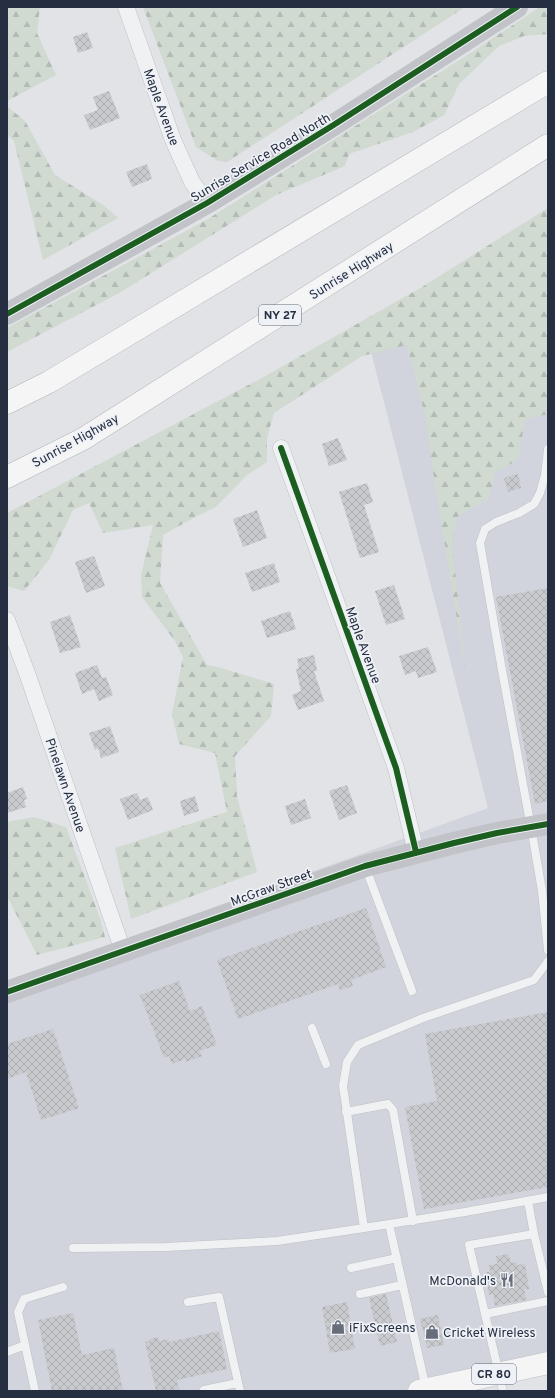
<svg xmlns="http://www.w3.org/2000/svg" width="555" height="1398" font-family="Overpass,sans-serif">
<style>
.built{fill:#d1d4dc}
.forest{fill:url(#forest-firs)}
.building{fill:url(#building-cross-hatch)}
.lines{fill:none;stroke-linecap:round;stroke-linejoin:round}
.lane-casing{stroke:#bec0c4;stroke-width:9}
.street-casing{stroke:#bec0c4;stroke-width:17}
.primary-casing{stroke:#bdbfc4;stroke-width:23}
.highway-casing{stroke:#b3b6bb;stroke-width:23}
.lane{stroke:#f0f1f3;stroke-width:8}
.street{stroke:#f0f1f3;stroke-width:16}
.secondary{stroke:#c2c3c9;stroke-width:22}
.primary{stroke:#f5f5f6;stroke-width:22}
.highway{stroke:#f5f5f6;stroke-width:22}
.cycleway-casing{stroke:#eef1f6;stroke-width:8}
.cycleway{stroke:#1b5e20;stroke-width:6}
.labels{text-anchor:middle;stroke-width:3.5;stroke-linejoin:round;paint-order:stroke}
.shield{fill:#eef1f6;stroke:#626877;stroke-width:1}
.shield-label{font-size:12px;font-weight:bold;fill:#262e41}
.street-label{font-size:13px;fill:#262e41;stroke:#eef1f6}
.poi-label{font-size:13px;fill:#262e41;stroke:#eef1f6;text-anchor:start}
</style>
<defs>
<pattern id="forest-firs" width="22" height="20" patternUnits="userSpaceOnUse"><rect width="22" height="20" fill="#d0dad1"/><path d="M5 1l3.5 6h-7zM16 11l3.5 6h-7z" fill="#b2bbb5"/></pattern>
<pattern id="building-cross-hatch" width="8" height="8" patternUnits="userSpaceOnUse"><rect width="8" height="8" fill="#c8cace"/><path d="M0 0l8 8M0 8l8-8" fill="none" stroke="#acaeb2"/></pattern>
</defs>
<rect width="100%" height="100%" fill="#e1e3e6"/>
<path class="built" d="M 548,237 L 548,1363 L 419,1391 L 7,1391 L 7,982 L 488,808 L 366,332 Z"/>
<path class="forest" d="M 7,7 L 40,7 L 37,33 L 56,75 L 7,101 Z
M 143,7 L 465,7 L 227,162 L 218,161 L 196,147 Z
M 540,7 L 548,7 L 548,34 L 524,36 L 499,46 L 459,84 L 444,115 L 413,132 L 349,154 L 345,166 L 276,195 L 121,292 L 7,352 L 7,328 L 208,219 L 469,54 Z
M 7,106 L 25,121 L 55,175 L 103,205 L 118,218 L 43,260 L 14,141 L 7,134 Z
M 548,208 L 548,414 L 525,419 L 518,460 L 495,472 L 492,488 L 487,500 L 458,516 L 452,543 L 466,674 L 434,478 L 426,419 L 407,345 L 362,356 L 274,413 L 267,438 L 267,462 L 247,475 L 216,507 L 195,517 L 163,535 L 160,583 L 207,665 L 218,667 L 274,684 L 271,716 L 235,756 L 237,796 L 257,872 L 131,919 L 115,848 L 227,812 L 215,753 L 179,744 L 172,714 L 183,657 L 175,641 L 142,597 L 141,575 L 153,525 L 103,533 L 89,503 L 73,510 L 49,560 L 24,591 L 7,586 L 7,513 L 260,379 L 422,287 Z
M 34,817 L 66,827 L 100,918 L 105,937 L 37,955 L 7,896 L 7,822 Z"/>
<path class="building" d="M 87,32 L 93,48 L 78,53 L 73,37 Z
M 109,91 L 120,118 L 90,130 L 84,115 L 98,110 L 93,97 Z
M 147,164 L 152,179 L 132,187 L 126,172 Z
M 338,438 L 347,460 L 329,466 L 322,444 Z
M 518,474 L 521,488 L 508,492 L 504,478 Z
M 367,483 L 373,502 L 364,505 L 379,552 L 360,558 L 339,492 Z
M 257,510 L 267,538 L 243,547 L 233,519 Z
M 94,556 L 105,586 L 86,593 L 75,562 Z
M 274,563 L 280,582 L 252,592 L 245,573 Z
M 394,585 L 405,619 L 386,625 L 375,591 Z
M 548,588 L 548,801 L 535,804 L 496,597 Z
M 290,611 L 296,629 L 267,638 L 261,621 Z
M 70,615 L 81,647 L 60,653 L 50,622 Z
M 428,647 L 437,672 L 418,678 L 416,671 L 405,675 L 399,656 Z
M 314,655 L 317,671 L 314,671 L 324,701 L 298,710 L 292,695 L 301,691 L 296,669 L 299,668 L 297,659 Z
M 97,665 L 102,678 L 106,677 L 113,695 L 99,701 L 94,689 L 82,694 L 75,673 Z
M 110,726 L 119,752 L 101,758 L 98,748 L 95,750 L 89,733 Z
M 347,785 L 357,813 L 339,820 L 329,791 Z
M 23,787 L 27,799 L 24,800 L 26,807 L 7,813 L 7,793 Z
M 137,793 L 140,800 L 148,797 L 153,810 L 128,820 L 120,799 Z
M 195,796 L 199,811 L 184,816 L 180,801 Z
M 305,799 L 311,818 L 291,825 L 285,806 Z
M 366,908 L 386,967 L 351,980 L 353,986 L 340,990 L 338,984 L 238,1019 L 217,960 Z
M 179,981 L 190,1011 L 202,1006 L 217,1045 L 200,1051 L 202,1056 L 186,1062 L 185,1059 L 172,1064 L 169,1056 L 164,1058 L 140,995 Z
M 548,1012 L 548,1187 L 424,1209 L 405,1107 L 437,1101 L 425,1034 Z
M 53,1029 L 79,1108 L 41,1120 L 26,1072 L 7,1079 L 7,1044 Z
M 509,1254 L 511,1263 L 517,1262 L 517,1265 L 525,1264 L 529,1289 L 524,1289 L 526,1300 L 495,1306 L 493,1294 L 489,1295 L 486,1272 L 490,1272 L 489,1265 L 497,1264 L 496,1256 Z
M 386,1294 L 397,1342 L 380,1346 L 369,1298 Z
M 347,1302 L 355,1349 L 330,1353 L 322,1307 Z
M 73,1313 L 82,1355 L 114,1348 L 123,1391 L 52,1391 L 38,1320 Z
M 438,1315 L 444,1345 L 427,1348 L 420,1319 Z
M 219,1331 L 227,1369 L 177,1380 L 179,1391 L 156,1391 L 145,1342 L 149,1341 L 150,1339 L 157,1337 L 160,1341 L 168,1339 L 169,1342 Z"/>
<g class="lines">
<defs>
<path id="lane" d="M 548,449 L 545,475 L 540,493 L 534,504 L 519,513 L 496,522 L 485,529 L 480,543 L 502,670 L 534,844 L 542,891 L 548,950
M 365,866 L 412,991
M 548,961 L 534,980 L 423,1018 L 358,1045 L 347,1062 L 343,1086 L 364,1228 L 465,1212 L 548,1197
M 312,1028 L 326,1064
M 346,1112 L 388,1104 L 393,1110 L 413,1221
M 528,1201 L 534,1234
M 389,1224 L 426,1389
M 73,1248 L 166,1247 L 277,1241 L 364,1228
M 351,1268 L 397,1258
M 360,1294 L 402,1285
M 188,1302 L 219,1297 L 240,1391
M 485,1314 L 548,1301
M 7,1352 L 25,1345
M 204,1390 L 238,1383
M 35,1391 L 18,1312 L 24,1299 L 63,1287
M 503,1391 L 469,1245 L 534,1234 L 548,1292"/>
<path id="street" d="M 126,7 L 173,140 L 192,182 L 207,203
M 281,448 L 396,768 L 416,852
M 7,620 L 27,673 L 123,951"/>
<path id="primary" d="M 419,1391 L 548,1363"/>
<path id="highway" d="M 7,403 L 49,382 L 548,82
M 7,477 L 83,439 L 548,145"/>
</defs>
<use href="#lane" class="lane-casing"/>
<use href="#street" class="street-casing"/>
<use href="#primary" class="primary-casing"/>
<use href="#highway" class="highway-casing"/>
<use href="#lane" class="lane"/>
<use href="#street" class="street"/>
<path class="secondary" d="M 7,314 L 207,203 L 332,126 L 517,7
M 7,992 L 365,866 L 454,843 L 497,833 L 548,824"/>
<use href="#primary" class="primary"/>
<use href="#highway" class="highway"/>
<defs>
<path id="cycleway" d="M 7,314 L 207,203 L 332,126 L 517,7
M 281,448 L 396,768 L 416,852
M 7,992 L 365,866 L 454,843 L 497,833 L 548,824"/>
</defs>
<use href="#cycleway" class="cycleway-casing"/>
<use href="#cycleway" class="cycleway"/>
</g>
<defs>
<symbol id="restaurant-bare" viewBox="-9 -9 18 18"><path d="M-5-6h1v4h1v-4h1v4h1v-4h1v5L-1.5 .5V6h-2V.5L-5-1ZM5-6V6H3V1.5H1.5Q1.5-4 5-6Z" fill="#676d7b" stroke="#eef1f6" stroke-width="2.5" paint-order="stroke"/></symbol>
<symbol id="shop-bare" viewBox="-9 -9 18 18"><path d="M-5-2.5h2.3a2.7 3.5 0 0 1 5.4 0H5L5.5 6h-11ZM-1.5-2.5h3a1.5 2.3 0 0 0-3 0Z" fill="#676d7b" stroke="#eef1f6" stroke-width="2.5" paint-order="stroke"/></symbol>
</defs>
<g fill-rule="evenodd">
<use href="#restaurant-bare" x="497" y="1270" width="20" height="20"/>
<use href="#shop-bare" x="328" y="1317" width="20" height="20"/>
<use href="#shop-bare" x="422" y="1322" width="20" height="20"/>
</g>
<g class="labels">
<g class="shield">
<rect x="259" y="305" width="42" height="20" rx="3"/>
<rect x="472" y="1364" width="44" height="20" rx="3"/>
</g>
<g class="shield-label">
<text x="280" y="319">NY 27</text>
<text x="494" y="1378">CR 80</text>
</g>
<g class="street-label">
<text transform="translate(162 107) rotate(70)" y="5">Maple Avenue</text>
<text transform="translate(260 157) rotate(-31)" y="5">Sunrise Service Road North</text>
<text transform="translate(351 270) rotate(-32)" y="5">Sunrise Highway</text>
<text transform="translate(75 440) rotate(-29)" y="5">Sunrise Highway</text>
<text transform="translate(364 645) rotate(70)" y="5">Maple Avenue</text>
<text transform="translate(66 785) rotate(71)" y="5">Pinelawn Avenue</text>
<text transform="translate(271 887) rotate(-20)" y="5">McGraw Street</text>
</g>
<g class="poi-label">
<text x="496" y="1285" text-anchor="end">McDonald's</text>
<text x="349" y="1332">iFixScreens</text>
<text x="443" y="1337">Cricket Wireless</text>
</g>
</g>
<rect width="555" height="1398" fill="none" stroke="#262e41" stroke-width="16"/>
</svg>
